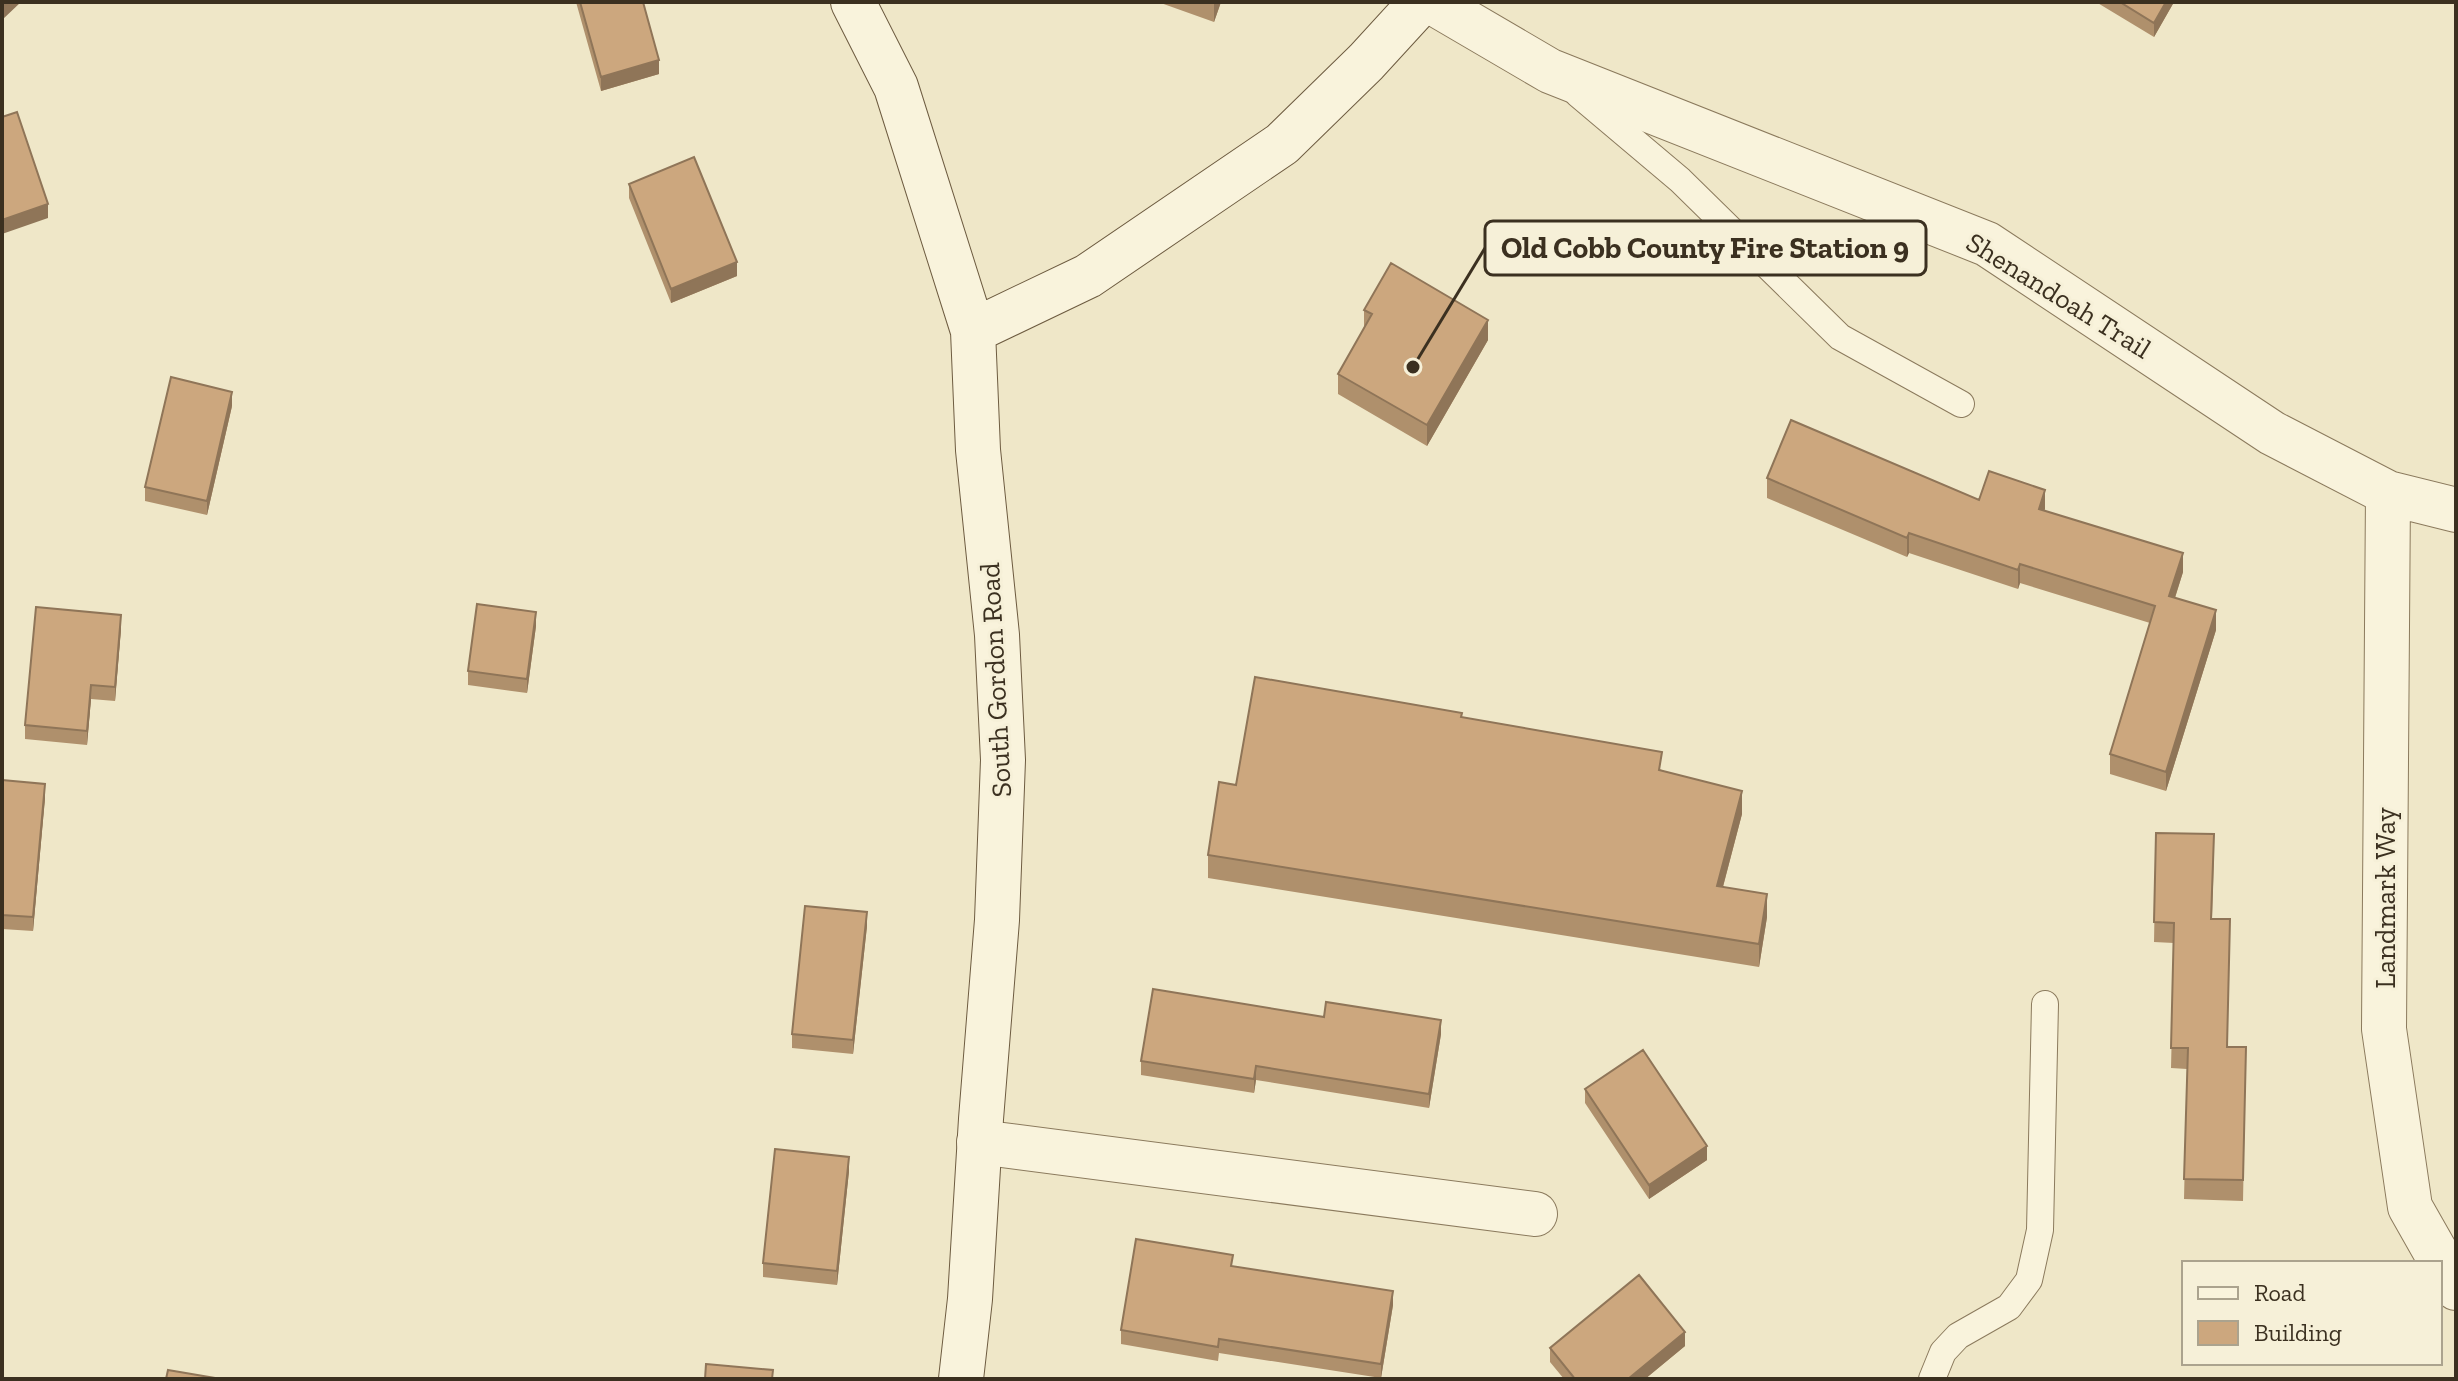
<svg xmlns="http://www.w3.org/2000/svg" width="2458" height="1381" font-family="'Zilla Slab',serif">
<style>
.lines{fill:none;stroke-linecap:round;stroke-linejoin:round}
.lane-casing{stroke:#8b7a5d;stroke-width:28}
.street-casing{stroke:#8b7a5d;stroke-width:46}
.secondary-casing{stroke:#6d5b40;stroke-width:46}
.lane{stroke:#f9f3dc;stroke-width:26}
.street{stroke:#f9f3dc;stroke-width:44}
.secondary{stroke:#f9f3dc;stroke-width:44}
.wall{fill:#af906c}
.shaded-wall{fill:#8f7558}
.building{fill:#cca77e;stroke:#8f7558;stroke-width:2}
.labels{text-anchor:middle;stroke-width:6;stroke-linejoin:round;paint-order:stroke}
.street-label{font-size:28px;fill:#3b3020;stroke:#f6f0d8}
.leader{fill:none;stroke:#3b3020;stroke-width:3}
.callout-dot{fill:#3b3020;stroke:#f6f0d8;stroke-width:3}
.callout{fill:#f6f0d8;stroke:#3b3020;stroke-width:3}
.callout-label{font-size:30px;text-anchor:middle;font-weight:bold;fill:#3b3020}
</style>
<rect width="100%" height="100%" fill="#efe7c8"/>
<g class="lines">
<defs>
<path id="lane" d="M 1578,94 L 1680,180 L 1840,337 L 1961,404
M 1932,1379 L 1943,1352 L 1958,1336 L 2009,1307 L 2029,1280 L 2040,1230 L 2045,1004"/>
<path id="street" d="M 1432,2 L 1550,71 L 1987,244 L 2272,433 L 2388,493 L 2456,510
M 2388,493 L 2384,1029 L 2410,1207 L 2456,1288
M 979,1142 L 1535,1214"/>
<path id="secondary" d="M 853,2 L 896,87 L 973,331 L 978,450 L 997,635 L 1003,760 L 997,920 L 981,1119 L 970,1299 L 961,1379
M 973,331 L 1088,276 L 1282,144 L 1366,62 L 1421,2"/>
</defs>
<use href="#lane" class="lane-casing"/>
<use href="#street" class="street-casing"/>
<use href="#secondary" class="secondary-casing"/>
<use href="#lane" class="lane"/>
<use href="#street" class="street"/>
<use href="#secondary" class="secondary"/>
</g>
<path class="wall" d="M 576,2 L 643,2 L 659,74 L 601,91 Z
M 1158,2 L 1221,2 L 1214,22 Z
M 2096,2 L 2174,2 L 2154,37 Z
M 629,184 L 737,276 L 671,303 L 629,198 Z
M 1364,310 L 1488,340 L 1427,446 L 1338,394 L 1338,374 L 1364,329 Z
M 232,406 L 207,515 L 145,501 L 145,487 Z
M 1767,478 L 1979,500 L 2045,511 L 2183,572 L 2175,598 L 2216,630 L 2166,791 L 2110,774 L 2110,754 L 2150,623 L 2020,583 L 2018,589 L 1909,553 L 1907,557 L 1767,498 Z
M 536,626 L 527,693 L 468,685 L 468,671 Z
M 121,629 L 115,701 L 91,699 L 87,745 L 25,739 L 25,725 Z
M 1462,718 L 1662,770 L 1742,814 L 1723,887 L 1767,917 L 1759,967 L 1208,878 L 1208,855 L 1236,785 Z
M 2,780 L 45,798 L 33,931 L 2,929 Z
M 2156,833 L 2214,854 L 2212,919 L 2227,1047 L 2246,1047 L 2243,1201 L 2184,1199 L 2187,1069 L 2171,1068 L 2174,943 L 2154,942 Z
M 867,926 L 853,1054 L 792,1048 L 792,1034 Z
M 1324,1017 L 1441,1034 L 1429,1108 L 1256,1080 L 1254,1093 L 1141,1075 L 1141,1061 Z
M 1585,1089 L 1707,1160 L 1649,1199 L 1585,1103 Z
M 849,1171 L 837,1285 L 763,1277 L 763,1263 Z
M 1233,1266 L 1393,1305 L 1381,1378 L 1219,1353 L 1218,1361 L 1121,1344 L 1121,1330 Z
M 1685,1346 L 1645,1379 L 1564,1379 L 1550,1362 L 1550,1348 Z"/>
<path class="shaded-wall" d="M 6,2 L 21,2 L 2,20 L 2,6 Z
M 1214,2 L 1221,2 L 1214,22 Z
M 2166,2 L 2174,2 L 2154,37 L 2154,23 Z
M 659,60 L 659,74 L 601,91 L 601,77 Z
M 48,204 L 48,218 L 2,234 L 2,220 Z
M 737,262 L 737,276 L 671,303 L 671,289 Z
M 1488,320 L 1488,340 L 1427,446 L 1427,425 Z
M 232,392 L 232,406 L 207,515 L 207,501 Z
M 2045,490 L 2045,509 L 2039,528 L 2039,509 Z
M 1909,533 L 1909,553 L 1907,557 L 1907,538 Z
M 2183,553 L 2183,572 L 2169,616 L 2169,596 Z
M 2020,564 L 2020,583 L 2018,589 L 2018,570 Z
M 2216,610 L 2216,630 L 2166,791 L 2166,772 Z
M 536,612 L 536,626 L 527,693 L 527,679 Z
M 121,615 L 121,629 L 115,701 L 115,687 Z
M 91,685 L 91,699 L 87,745 L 87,731 Z
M 45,784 L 45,798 L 33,931 L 33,917 Z
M 1742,791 L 1742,814 L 1717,909 L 1717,886 Z
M 1767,894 L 1767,917 L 1759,967 L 1759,944 Z
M 867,912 L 867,926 L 853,1054 L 853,1040 Z
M 1441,1020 L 1441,1034 L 1429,1108 L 1429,1094 Z
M 1256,1066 L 1256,1080 L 1254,1093 L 1254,1079 Z
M 1707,1146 L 1707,1160 L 1649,1199 L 1649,1185 Z
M 849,1157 L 849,1171 L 837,1285 L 837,1271 Z
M 1393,1291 L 1393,1305 L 1381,1378 L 1381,1364 Z
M 1685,1332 L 1685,1346 L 1645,1379 L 1628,1379 Z"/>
<path class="building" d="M 580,2 L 643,2 L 659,60 L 601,77 Z
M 2120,2 L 2166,2 L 2154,23 Z
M 17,112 L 48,204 L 2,220 L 2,117 Z
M 694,157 L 737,262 L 671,289 L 629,184 Z
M 1391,263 L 1488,320 L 1427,425 L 1338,374 L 1372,314 L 1364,310 Z
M 171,377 L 232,392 L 207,501 L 145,487 Z
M 1791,420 L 1979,500 L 1989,471 L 2045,490 L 2039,509 L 2183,553 L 2169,596 L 2216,610 L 2166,772 L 2110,754 L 2155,606 L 2020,564 L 2018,570 L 1909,533 L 1907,538 L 1767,478 Z
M 477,604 L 536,612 L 527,679 L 468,671 Z
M 36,607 L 121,615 L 115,687 L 91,685 L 87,731 L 25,725 Z
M 1255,677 L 1462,713 L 1461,717 L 1662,752 L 1659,770 L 1742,791 L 1717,886 L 1767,894 L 1759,944 L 1208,855 L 1219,782 L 1236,785 Z
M 2,780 L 45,784 L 33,917 L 2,915 Z
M 2156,833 L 2214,834 L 2211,919 L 2230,919 L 2227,1047 L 2246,1047 L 2243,1180 L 2184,1179 L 2188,1048 L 2171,1048 L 2174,923 L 2154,922 Z
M 805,906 L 867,912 L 853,1040 L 792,1034 Z
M 1153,989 L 1324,1017 L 1326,1002 L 1441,1020 L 1429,1094 L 1256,1066 L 1254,1079 L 1141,1061 Z
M 1643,1050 L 1707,1146 L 1649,1185 L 1585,1089 Z
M 775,1149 L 849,1157 L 837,1271 L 763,1263 Z
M 1136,1239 L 1233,1255 L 1231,1266 L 1393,1291 L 1381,1364 L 1219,1339 L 1218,1347 L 1121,1330 Z
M 1639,1275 L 1685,1332 L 1628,1379 L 1575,1379 L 1550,1348 Z
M 706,1364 L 773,1370 L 772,1379 L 705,1379 Z
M 168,1370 L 221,1379 L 166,1379 Z"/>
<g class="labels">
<g class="street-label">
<text transform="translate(2059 295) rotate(32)" y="10">Shenandoah Trail</text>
<text transform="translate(995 680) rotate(-93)" y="10">South Gordon Road</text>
<text transform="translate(2385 898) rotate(-90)" y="10">Landmark Way</text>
</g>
</g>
<path class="leader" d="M1413 367L1485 248"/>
<circle class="callout-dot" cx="1413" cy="367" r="8"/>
<rect class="callout" x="1485" y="221" width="441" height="54" rx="8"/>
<g class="callout-label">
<text x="1705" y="258">Old Cobb County Fire Station 9</text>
</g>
<rect width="2458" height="1381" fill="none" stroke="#3b3020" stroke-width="8"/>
<rect x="2182" y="1261" width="260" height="104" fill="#f6f0d8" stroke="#aba38e" stroke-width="2"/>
<rect x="2198" y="1287" width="40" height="12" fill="#f9f3dc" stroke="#aba38e" stroke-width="2"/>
<text x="2254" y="1301" font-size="24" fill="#3b3020">Road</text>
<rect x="2198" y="1321" width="40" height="24" fill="#cca77e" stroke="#aba38e" stroke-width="2"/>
<text x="2254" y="1341" font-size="24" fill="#3b3020">Building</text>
</svg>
